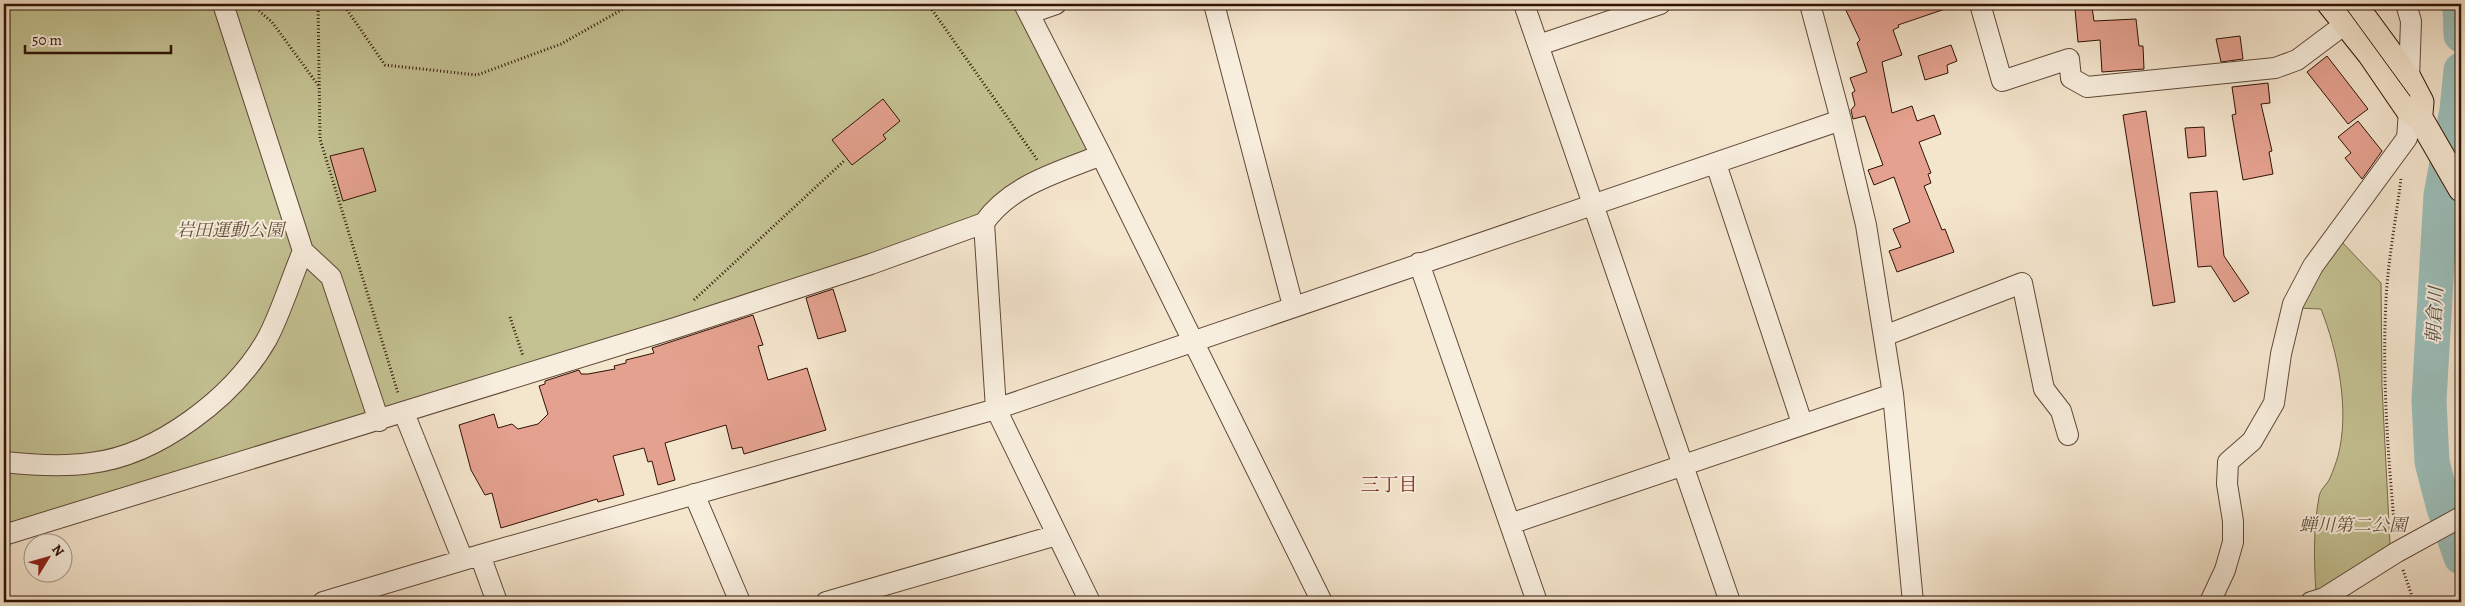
<svg xmlns="http://www.w3.org/2000/svg" width="2465" height="606" font-family="Alegreya,'Noto Serif JP',serif">
<style>
.green{fill:#c4c293;stroke:#7a6a4c}
.lines{fill:none;stroke-linecap:round;stroke-linejoin:round}
.river{stroke:#9cbfba;stroke-width:35}
.building{fill:#e4a18f;stroke:#301306}
.minor-casing{stroke:#614838;stroke-width:22}
.major-casing{stroke:#301306;stroke-width:27}
.path{stroke:#301306;stroke-width:3;stroke-dasharray:1 2.5;stroke-linecap:butt}
.minor{stroke:#f8eede;stroke-width:20}
.major{stroke:#f4e5cd;stroke-width:25}
.tram{stroke:#301306;stroke-width:1}
.labels{text-anchor:middle;stroke-width:4;stroke-linejoin:round;paint-order:stroke}
.park-label{font-size:18px;font-style:italic;fill:#645037;stroke:#f8eede}
.water-label{font-size:19px;font-style:italic;fill:#564f45;stroke:#f8eede}
.neighbourhood-label{font-size:19px;fill:#7a1f14;stroke:#f8eede}
</style>
<rect width="100%" height="100%" fill="#f4e5cd"/>
<filter id="stains"><feTurbulence type="fractalNoise" baseFrequency=".004" numOctaves="4"/><feColorMatrix values="0 0 0 0 .2 0 0 0 0 .09 0 0 0 0 .02 0 0 0 .5 -.17"/></filter>
<radialGradient id="worn" r=".72"><stop offset=".6" stop-color="#630" stop-opacity="0"/><stop offset="1" stop-color="#630" stop-opacity=".3"/></radialGradient>
<path class="green" d="M 4,4 L 1024,4 L 1101,155 L 1033,182 L 984,223 L 4,535 Z
M 2341,241 L 2381,283 L 2382,386 L 2390,544 L 2316,593 C 2314,561 2313,529 2319,497 C 2320,489 2327,485 2330,478 C 2333,471 2336,463 2338,456 C 2350,410 2338,352 2321,309 L 2297,308 Z"/>
<g class="lines">
<path class="river" d="M 2460,4 L 2461,35
M 2461,70 L 2457,110 L 2441,195 L 2429,400 L 2432,462 L 2444,508 L 2461,557"/>
</g>
<path class="building" d="M 1843,4 L 1953,4 L 1954,6 L 1898,25 L 1899,27 L 1893,30 L 1902,55 L 1882,62 L 1892,113 L 1912,106 L 1917,121 L 1934,115 L 1941,134 L 1919,142 L 1931,173 L 1928,174 L 1931,183 L 1924,186 L 1942,230 L 1945,229 L 1954,252 L 1897,272 L 1889,251 L 1901,247 L 1893,229 L 1910,222 L 1894,177 L 1874,185 L 1868,170 L 1883,165 L 1865,116 L 1853,119 L 1851,110 L 1855,105 L 1852,93 L 1855,91 L 1850,78 L 1867,72 L 1857,43 L 1860,40 Z
M 2092,7 L 2094,21 L 2136,19 L 2139,46 L 2143,46 L 2144,69 L 2102,72 L 2100,40 L 2078,42 L 2075,9 Z
M 2240,36 L 2243,59 L 2221,62 L 2216,39 Z
M 1951,45 L 1957,61 L 1947,65 L 1948,73 L 1925,80 L 1918,56 Z
M 2327,56 L 2368,109 L 2348,124 L 2307,72 Z
M 2268,83 L 2270,103 L 2261,104 L 2272,151 L 2269,152 L 2273,174 L 2243,180 L 2232,115 L 2236,114 L 2232,87 Z
M 883,99 L 900,121 L 883,135 L 886,139 L 852,165 L 832,140 Z
M 2146,111 L 2175,302 L 2153,306 L 2123,115 Z
M 2358,121 L 2382,151 L 2362,179 L 2345,158 L 2351,153 L 2338,137 Z
M 2204,127 L 2206,156 L 2188,158 L 2185,128 Z
M 363,148 L 376,191 L 343,201 L 330,156 Z
M 2217,191 L 2224,256 L 2249,293 L 2234,302 L 2211,266 L 2198,267 L 2190,193 Z
M 833,289 L 846,331 L 818,339 L 806,298 Z
M 753,315 L 763,345 L 758,346 L 768,380 L 807,368 L 826,430 L 744,454 L 742,447 L 732,449 L 726,425 L 665,443 L 675,480 L 658,485 L 652,461 L 648,462 L 644,448 L 613,456 L 624,495 L 598,502 L 597,499 L 501,528 L 492,493 L 485,495 L 471,470 L 459,425 L 494,414 L 498,428 L 512,424 L 518,429 L 538,424 L 548,414 L 539,386 L 545,384 L 545,381 L 579,370 L 581,374 L 588,374 L 615,369 L 614,366 L 626,363 L 626,360 L 654,353 L 652,348 Z"/>
<g class="lines">
<defs>
<path id="minor" d="M 223,4 L 303,251 L 331,277 L 379,421
M 1024,4 L 1101,155 L 1322,602
M 1214,4 L 1293,306
M 1524,4 L 1730,602
M 1810,4 L 1841,120 L 1866,225 L 1893,394 L 1913,602
M 1980,4 L 2002,81 L 2069,59 L 2071,78 L 2087,87 L 2275,68 L 2297,60 L 2357,15
M 2406,4 L 2411,21 L 2409,79
M 1030,13 L 1056,4
M 1539,45 L 1660,4
M 1716,164 L 1802,423
M 984,223 L 996,409 L 1090,602
M 1419,263 L 1537,602
M 1884,336 L 2022,283 L 2044,389 L 2061,411 L 2068,435
M 404,413 L 463,560
M 4,462 C 32,465 63,467 91,463 C 158,455 234,397 267,339 C 281,313 291,279 303,251
M 694,494 L 740,602
M 1510,524 L 1893,394
M 4,535 L 675,328 L 871,264 L 984,223 C 1011,184 1060,172 1101,155
M 480,555 L 497,602
M 323,602 L 480,555 L 996,409 L 1841,120
M 826,602 L 1057,535
M 2210,602 L 2225,570 L 2233,542 L 2233,521 L 2227,484 L 2228,462 L 2252,441 L 2274,403 L 2281,354 L 2293,304 L 2313,266 L 2407,138 L 2409,111
M 2311,602 L 2324,598 L 2397,552 L 2461,517"/>
<path id="major" d="M 2330,4 L 2370,54 L 2409,111 L 2420,118 L 2461,189
M 2354,4 L 2409,79 L 2421,102 L 2420,113"/>
</defs>
<use href="#minor" class="minor-casing"/>
<use href="#major" class="major-casing"/>
<path class="path" d="M 251,4 L 272,22 L 318,85
M 318,4 L 320,139 L 398,393
M 343,4 L 385,65 L 477,75 L 561,44 L 632,4
M 928,4 L 1038,161
M 694,300 L 844,161
M 510,317 L 523,356
M 2395,532 C 2388,455 2382,377 2386,300 C 2388,260 2396,219 2401,179
M 2403,570 L 2414,602"/>
<use href="#minor" class="minor"/>
<use href="#major" class="major"/>
<path class="tram" d="M 2343,4 L 2410,96"/>
</g>
<g class="labels">
<g class="park-label">
<text x="230" y="236">岩田運動公園</text>
<text x="2353" y="531">蝉川第二公園</text>
</g>
<g class="water-label">
<text transform="translate(2434 315) rotate(-87)" y="7">朝倉川</text>
</g>
<g class="neighbourhood-label">
<text x="1389" y="491">三丁目</text>
</g>
</g>
<rect width="2465" height="606" fill="none" stroke="#f4e5cd" stroke-width="20"/>
<rect x="5" y="5" width="2455" height="596" fill="none" stroke="#301306" stroke-width="2.5"/>
<rect x="10" y="10" width="2445" height="586" fill="none" stroke="#301306"/>
<g transform="translate(48 558) rotate(53)"><circle r="24" fill="#f8eede" stroke="#a89688"/>
<path d="M0-4L9 19L0 12L-9 19Z" fill="#8f2418"/>
<text y="-8" font-size="14" font-weight="bold" text-anchor="middle" fill="#301306">N</text>
</g>
<path d="M25 45v8h146v-8" fill="none" stroke="#301306" stroke-width="2.5"/>
<text x="32" y="45" font-size="15" fill="#301306" stroke="#f8eede" stroke-width="4" paint-order="stroke">50 m</text>
<rect width="100%" height="100%" filter="url(#stains)"/>
<rect width="100%" height="100%" fill="url(#worn)"/>
</svg>
